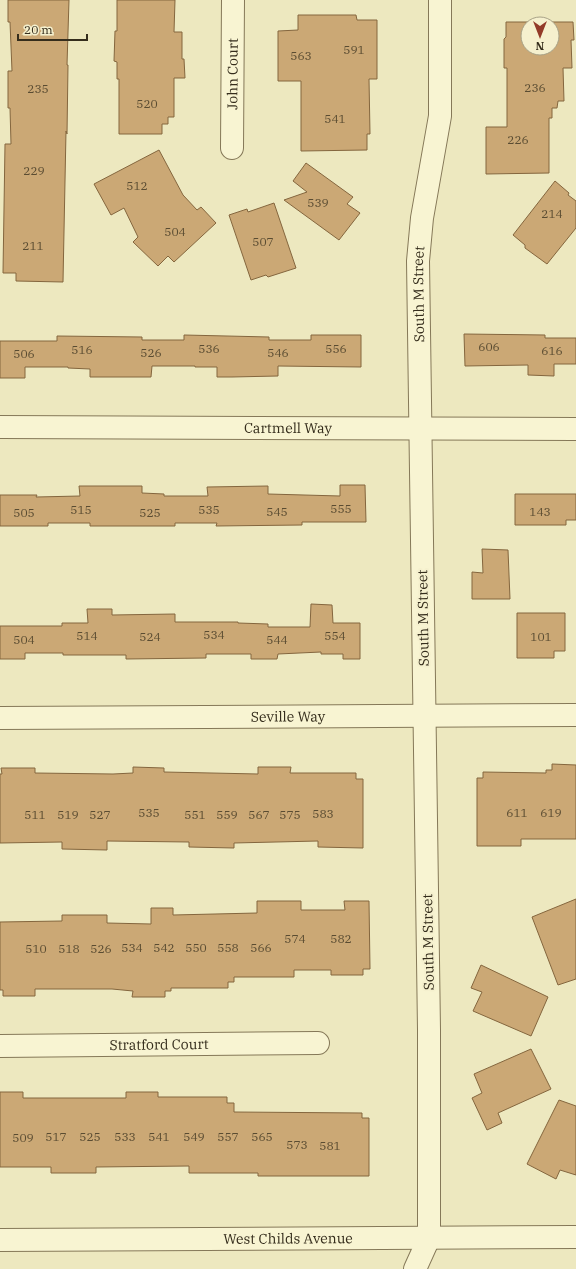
<svg xmlns="http://www.w3.org/2000/svg" width="576" height="1269" font-family="'IBM Plex Serif',serif">
<style>
.building{fill:#cba875;stroke:#84663e;fill-rule:evenodd}
.lines{fill:none;stroke-linecap:round;stroke-linejoin:round}
.minor-casing{stroke:#857858;stroke-width:24}
.tertiary-casing{stroke:#857858;stroke-width:24}
.minor{stroke:#f8f4d2;stroke-width:22}
.tertiary{stroke:#f8f4d2;stroke-width:22}
.labels{text-anchor:middle;stroke-width:4;stroke-linejoin:round;paint-order:stroke}
.number-label{font-size:12px;fill:#5a4c32}
.street-label{font-size:14px;fill:#352d1c;stroke:#f5f0ce}
</style>
<rect width="100%" height="100%" fill="#ede8bf"/>
<path class="building" d="M 8,0 L 69,0 L 67,65 L 68,65 L 67,134 L 66,131 L 63,282 L 16,281 L 16,273 L 3,273 L 5,144 L 11,144 L 10,108 L 8,108 L 8,71 L 12,71 L 10,22 L 8,22 Z
M 117,0 L 175,0 L 174,32 L 182,32 L 182,59 L 184,59 L 185,78 L 174,78 L 174,117 L 168,117 L 168,124 L 162,124 L 162,134 L 119,134 L 119,79 L 117,79 L 117,62 L 114,61 L 115,31 L 117,31 Z
M 298,15 L 356,15 L 357,20 L 377,20 L 377,79 L 369,79 L 370,134 L 367,134 L 367,150 L 301,151 L 301,81 L 278,81 L 278,31 L 298,30 Z
M 506,22 L 573,22 L 574,40 L 571,40 L 572,68 L 563,68 L 564,101 L 558,101 L 557,108 L 552,108 L 552,118 L 549,118 L 549,173 L 486,174 L 486,127 L 507,127 L 507,68 L 504,68 L 504,39 L 506,37 ZM 528,24 L 552,24 L 552,48 L 528,48 Z
M 159,150 L 183,195 L 197,210 L 201,207 L 216,223 L 174,262 L 168,256 L 158,266 L 133,242 L 138,237 L 124,208 L 111,215 L 94,184 Z
M 306,163 L 353,197 L 347,204 L 360,213 L 339,240 L 284,200 L 307,192 L 293,181 Z
M 555,181 L 569,193 L 568,195 L 576,201 L 576,228 L 547,264 L 525,248 L 525,245 L 513,235 Z
M 274,203 L 296,268 L 268,277 L 266,275 L 251,280 L 229,215 L 247,209 L 248,212 Z
M 464,334 L 545,335 L 545,338 L 576,338 L 576,364 L 554,364 L 554,376 L 528,375 L 528,365 L 465,366 Z
M 184,335 L 269,337 L 269,340 L 311,340 L 311,335 L 361,335 L 361,367 L 278,366 L 278,376 L 232,377 L 217,377 L 217,367 L 195,367 L 195,366 L 152,366 L 151,377 L 90,377 L 90,369 L 68,368 L 68,367 L 25,367 L 25,378 L 0,378 L 0,341 L 57,341 L 57,336 L 142,337 L 142,340 L 184,340 Z
M 340,485 L 365,485 L 366,522 L 302,522 L 302,525 L 216,526 L 217,523 L 175,523 L 175,526 L 90,526 L 90,523 L 48,523 L 48,526 L 0,526 L 0,495 L 37,495 L 36,497 L 80,496 L 79,486 L 142,486 L 142,493 L 164,494 L 164,496 L 208,496 L 207,487 L 268,486 L 268,494 L 340,496 Z
M 515,494 L 576,494 L 576,520 L 566,520 L 566,525 L 515,525 Z
M 482,549 L 508,550 L 510,599 L 472,599 L 472,572 L 483,573 Z
M 311,604 L 332,605 L 333,623 L 360,623 L 360,659 L 343,659 L 343,654 L 321,654 L 321,652 L 278,654 L 277,659 L 251,659 L 251,654 L 206,654 L 206,658 L 126,659 L 126,655 L 63,655 L 63,653 L 25,653 L 25,659 L 0,659 L 0,626 L 62,626 L 62,623 L 88,623 L 87,609 L 112,609 L 112,615 L 175,614 L 175,622 L 238,622 L 238,623 L 268,624 L 268,627 L 310,627 Z
M 517,613 L 565,613 L 565,651 L 554,651 L 554,658 L 517,658 Z
M 552,764 L 576,765 L 576,839 L 521,839 L 521,846 L 477,846 L 477,778 L 483,778 L 483,772 L 546,773 L 546,770 L 552,770 Z
M 133,767 L 164,768 L 164,772 L 258,774 L 258,767 L 291,767 L 290,773 L 356,773 L 356,779 L 363,779 L 363,848 L 318,847 L 318,841 L 234,843 L 234,848 L 189,847 L 189,842 L 107,841 L 107,850 L 62,849 L 62,842 L 0,843 L 0,774 L 2,774 L 1,768 L 35,768 L 35,773 L 113,774 L 133,773 Z
M 576,899 L 576,979 L 558,985 L 532,917 Z
M 257,901 L 301,901 L 301,910 L 345,910 L 344,901 L 369,901 L 370,969 L 363,969 L 363,975 L 331,975 L 331,970 L 294,970 L 294,977 L 234,977 L 234,982 L 228,982 L 228,988 L 171,988 L 171,991 L 165,991 L 165,997 L 132,997 L 133,991 L 112,989 L 35,989 L 35,996 L 3,996 L 3,990 L 0,990 L 0,922 L 62,921 L 62,915 L 107,915 L 107,923 L 151,924 L 151,908 L 173,908 L 173,915 L 257,913 Z
M 481,965 L 548,997 L 531,1036 L 473,1011 L 482,992 L 471,988 Z
M 531,1049 L 551,1089 L 498,1113 L 502,1123 L 487,1130 L 472,1098 L 482,1093 L 474,1074 Z
M 0,1092 L 23,1092 L 23,1098 L 126,1098 L 126,1092 L 158,1092 L 158,1097 L 227,1097 L 227,1103 L 234,1103 L 234,1112 L 362,1113 L 362,1118 L 369,1118 L 369,1176 L 258,1176 L 258,1173 L 189,1173 L 189,1166 L 96,1167 L 96,1173 L 51,1173 L 51,1167 L 0,1167 Z
M 559,1100 L 576,1106 L 576,1175 L 560,1170 L 556,1179 L 527,1164 Z"/>
<g class="lines">
<defs>
<g id="minor">
<path id="s1" d="M 232,148 L 233,0"/>
<path id="s2" d="M 0,427 L 576,429"/>
<path id="s3" d="M 0,718 L 576,715"/>
<path id="s4" d="M 0,1046 L 318,1043"/>
<path id="s5" d="M 429,1238 L 429,1030 L 418,261 L 422,218 L 440,116 L 440,0"/>
<path id="s6" d="M 0,1240 L 576,1237"/>
</g>
<path id="tertiary" d="M 415,1269 L 429,1238"/>
</defs>
<use href="#minor" class="minor-casing"/>
<use href="#tertiary" class="tertiary-casing"/>
<use href="#minor" class="minor"/>
<use href="#tertiary" class="tertiary"/>
</g>
<g class="labels">
<g class="number-label">
<text x="354" y="54">591</text>
<text x="301" y="60">563</text>
<text x="535" y="92">236</text>
<text x="38" y="93">235</text>
<text x="147" y="108">520</text>
<text x="335" y="123">541</text>
<text x="518" y="144">226</text>
<text x="34" y="175">229</text>
<text x="137" y="190">512</text>
<text x="318" y="207">539</text>
<text x="552" y="218">214</text>
<text x="175" y="236">504</text>
<text x="263" y="246">507</text>
<text x="33" y="250">211</text>
<text x="489" y="351">606</text>
<text x="209" y="353">536</text>
<text x="336" y="353">556</text>
<text x="82" y="354">516</text>
<text x="552" y="355">616</text>
<text x="151" y="357">526</text>
<text x="278" y="357">546</text>
<text x="24" y="358">506</text>
<text x="341" y="513">555</text>
<text x="81" y="514">515</text>
<text x="209" y="514">535</text>
<text x="277" y="516">545</text>
<text x="540" y="516">143</text>
<text x="24" y="517">505</text>
<text x="150" y="517">525</text>
<text x="214" y="639">534</text>
<text x="87" y="640">514</text>
<text x="335" y="640">554</text>
<text x="150" y="641">524</text>
<text x="541" y="641">101</text>
<text x="24" y="644">504</text>
<text x="277" y="644">544</text>
<text x="149" y="817">535</text>
<text x="517" y="817">611</text>
<text x="551" y="817">619</text>
<text x="323" y="818">583</text>
<text x="35" y="819">511</text>
<text x="68" y="819">519</text>
<text x="100" y="819">527</text>
<text x="195" y="819">551</text>
<text x="227" y="819">559</text>
<text x="259" y="819">567</text>
<text x="290" y="819">575</text>
<text x="295" y="943">574</text>
<text x="341" y="943">582</text>
<text x="132" y="952">534</text>
<text x="164" y="952">542</text>
<text x="196" y="952">550</text>
<text x="228" y="952">558</text>
<text x="261" y="952">566</text>
<text x="36" y="953">510</text>
<text x="69" y="953">518</text>
<text x="101" y="953">526</text>
<text x="56" y="1141">517</text>
<text x="90" y="1141">525</text>
<text x="125" y="1141">533</text>
<text x="159" y="1141">541</text>
<text x="194" y="1141">549</text>
<text x="228" y="1141">557</text>
<text x="262" y="1141">565</text>
<text x="23" y="1142">509</text>
<text x="297" y="1149">573</text>
<text x="330" y="1150">581</text>
</g>
<g class="street-label">
<text dy="5" stroke="none"><textPath href="#s1" startOffset="74">John Court</textPath></text>
<text dy="5" stroke="none"><textPath href="#s5" startOffset="944">South M Street</textPath></text>
<text dy="5" stroke="none"><textPath href="#s2" startOffset="288">Cartmell Way</textPath></text>
<text transform="translate(423 618) rotate(-91)" y="5">South M Street</text>
<text dy="5" stroke="none"><textPath href="#s3" startOffset="288">Seville Way</textPath></text>
<text transform="translate(428 942) rotate(-91)" y="5">South M Street</text>
<text dy="5" stroke="none"><textPath href="#s4" startOffset="159">Stratford Court</textPath></text>
<text dy="5" stroke="none"><textPath href="#s6" startOffset="288">West Childs Avenue</textPath></text>
</g>
</g>
<g transform="translate(540 36) rotate(180)"><circle r="19" fill="#f5f0ce" stroke="#a8a287"/>
<path d="M0-3L7 15L0 10L-7 15Z" fill="#933b29"/>
<text y="-6" font-size="11" font-weight="bold" text-anchor="middle" fill="#352d1c">N</text>
</g>
<path d="M18 34v6h69v-6" fill="none" stroke="#352d1c" stroke-width="2"/>
<text x="24" y="34" font-size="12" fill="#352d1c" stroke="#f5f0ce" stroke-width="3" paint-order="stroke">20 m</text>
</svg>
